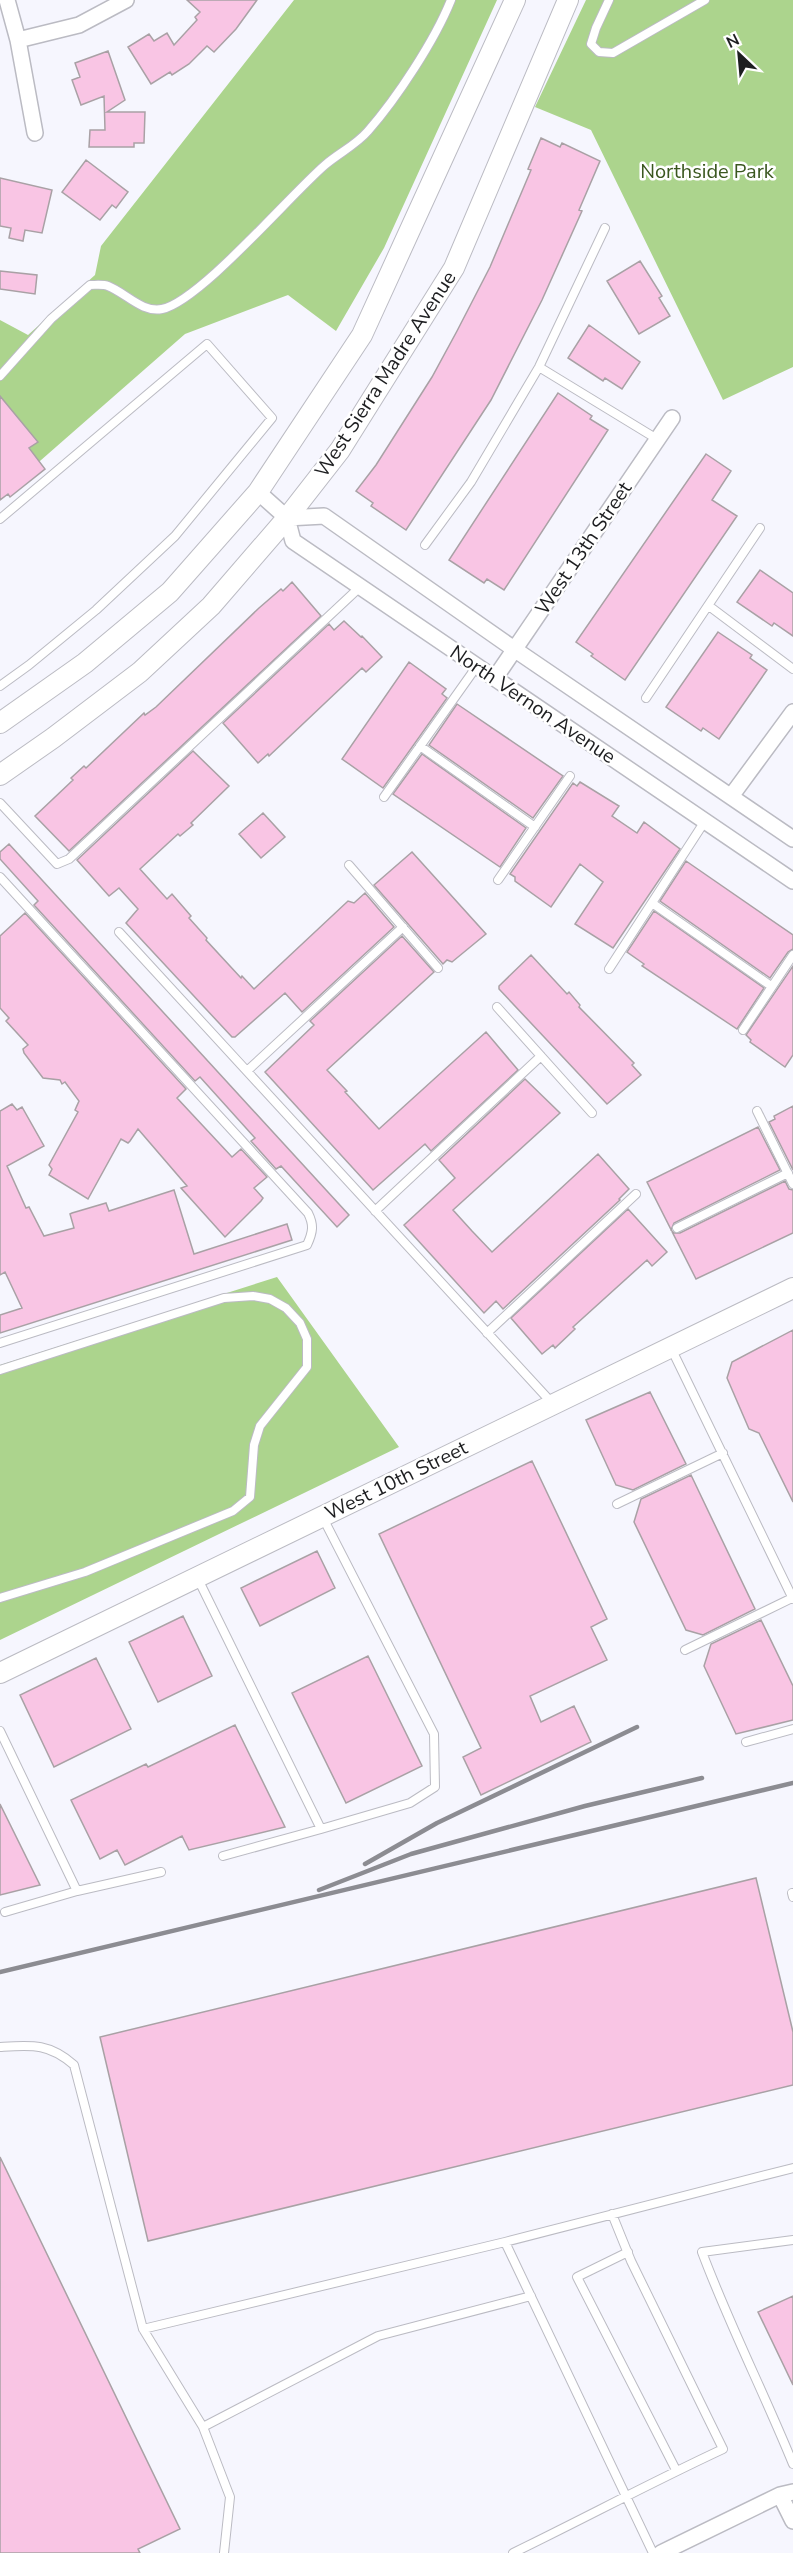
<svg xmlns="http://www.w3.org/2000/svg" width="793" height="2553" font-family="'Nunito Sans',sans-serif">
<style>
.green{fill:#acd48d}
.building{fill:#f9c5e4;stroke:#a9a1a5;stroke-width:1.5}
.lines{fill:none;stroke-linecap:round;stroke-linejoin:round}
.service-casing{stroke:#bbbbc3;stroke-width:10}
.minor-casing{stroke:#bbbbc3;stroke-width:18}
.tertiary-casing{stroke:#bbbbc3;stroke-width:22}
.service{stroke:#fff;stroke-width:8}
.minor{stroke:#fff;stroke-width:15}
.tertiary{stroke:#fff;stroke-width:20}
.rail{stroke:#8c8c92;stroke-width:4.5}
.labels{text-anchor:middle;stroke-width:5;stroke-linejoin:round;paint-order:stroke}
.park-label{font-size:20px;fill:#3a571f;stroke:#fff}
.street-label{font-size:20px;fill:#1d1e20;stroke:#fff}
</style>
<rect width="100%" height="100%" fill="#f6f6fe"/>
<path class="green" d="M 294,0 L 497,0 L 384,248 L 336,331 L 288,295 L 185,334 L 0,496 L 0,320 L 28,335 L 95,275 L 101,246 Z
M 586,0 L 793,0 L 793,367 L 723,400 L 591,130 L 535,107 Z
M 277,1277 L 399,1447 L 0,1640 L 0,1365 Z"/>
<path class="building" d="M 187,0 L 257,0 L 236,29 L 214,52 L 207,46 L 189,64 L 172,75 L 170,72 L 151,84 L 128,47 L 149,34 L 154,41 L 167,33 L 174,45 L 197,20 L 195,17 L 200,12 Z
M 108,51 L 125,100 L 107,112 L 145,112 L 144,143 L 134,143 L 134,147 L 89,147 L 90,130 L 105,130 L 104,96 L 81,105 L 72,80 L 80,77 L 75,63 Z
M 541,138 L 560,147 L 562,143 L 600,161 L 579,210 L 582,211 L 542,300 L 491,400 L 406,530 L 371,506 L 373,503 L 356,491 L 376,465 L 432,377 L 457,331 L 490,267 L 531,170 L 528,169 Z
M 86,160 L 128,192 L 116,208 L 112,205 L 100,220 L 62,192 Z
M 0,178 L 52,190 L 42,233 L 25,230 L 23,241 L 9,238 L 11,228 L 0,226 Z
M 640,261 L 662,296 L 659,298 L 670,316 L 639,334 L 607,281 Z
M 0,271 L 37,275 L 35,294 L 0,289 Z
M 589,325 L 640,362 L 622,389 L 605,378 L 603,381 L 568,358 Z
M 558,393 L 592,416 L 590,419 L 608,430 L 504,590 L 487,579 L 484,583 L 449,560 Z
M 0,396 L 38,442 L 29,448 L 45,469 L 10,497 L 8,494 L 0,500 Z
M 706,454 L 731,471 L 712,500 L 737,516 L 625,680 L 591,656 L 593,654 L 576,642 Z
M 760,570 L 793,593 L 793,636 L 774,623 L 772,626 L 737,602 Z
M 292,582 L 321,616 L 69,851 L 35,816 L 73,780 L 71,778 L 84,766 L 86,768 L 144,713 L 145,715 L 156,707 L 259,608 L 281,589 L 283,591 Z
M 344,621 L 361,637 L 362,636 L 382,657 L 366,672 L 362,668 L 269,756 L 268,754 L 258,763 L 223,723 L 329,624 L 334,630 Z
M 718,632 L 752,655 L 750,658 L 767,670 L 719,739 L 703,728 L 701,731 L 666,707 Z
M 409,662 L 446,689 L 442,694 L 447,698 L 383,788 L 342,759 Z
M 457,704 L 563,776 L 533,818 L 429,745 Z
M 193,751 L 229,786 L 191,823 L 193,825 L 180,836 L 178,834 L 140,869 L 167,899 L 172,894 L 191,916 L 189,918 L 207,938 L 206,940 L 241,978 L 242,976 L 254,989 L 348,901 L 354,903 L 365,893 L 394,927 L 302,1012 L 285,993 L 235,1037 L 232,1037 L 126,923 L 138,909 L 119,888 L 109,896 L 77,860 Z
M 422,754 L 526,828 L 500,867 L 393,794 Z
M 580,782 L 619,806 L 612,816 L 637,833 L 644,822 L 680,849 L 613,948 L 575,924 L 603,882 L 580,864 L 551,907 L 515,881 L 515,877 L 510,874 L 573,783 L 577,786 Z
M 263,813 L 285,837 L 261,858 L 239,834 Z
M 9,844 L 349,1215 L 337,1227 L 281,1166 L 276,1169 L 251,1141 L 255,1138 L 200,1077 L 195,1081 L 34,905 L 38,901 L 0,859 L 0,852 Z
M 412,852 L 486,934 L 452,962 L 447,960 L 443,964 L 374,885 Z
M 686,861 L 793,935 L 793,949 L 788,952 L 770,978 L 660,901 Z
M 654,911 L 764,988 L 737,1029 L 642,966 L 644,964 L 627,952 Z
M 25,913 L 186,1089 L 177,1098 L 232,1157 L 241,1149 L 267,1177 L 254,1188 L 263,1198 L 261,1201 L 225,1237 L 181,1188 L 187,1186 L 138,1129 L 130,1141 L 128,1143 L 121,1139 L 88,1199 L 49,1175 L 52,1169 L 49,1165 L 78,1112 L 75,1110 L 79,1101 L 65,1082 L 62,1084 L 60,1080 L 43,1078 L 24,1053 L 23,1049 L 28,1045 L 6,1021 L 9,1018 L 0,1008 L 0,936 Z
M 402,936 L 434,972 L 327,1070 L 347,1091 L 345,1092 L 379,1129 L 486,1032 L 518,1070 L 431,1151 L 425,1144 L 373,1190 L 265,1072 L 314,1025 L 310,1021 Z
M 531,955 L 567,994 L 569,992 L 580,1005 L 579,1007 L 634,1063 L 632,1065 L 641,1075 L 607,1104 L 499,989 L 499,986 Z
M 793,966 L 793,1055 L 785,1067 L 750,1042 L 751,1040 L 746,1035 Z
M 525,1079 L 560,1113 L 453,1210 L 472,1231 L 492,1252 L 598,1154 L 629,1189 L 619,1199 L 620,1200 L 503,1309 L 496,1301 L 484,1313 L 404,1225 L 455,1178 L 439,1160 Z
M 12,1104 L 17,1110 L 22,1107 L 44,1146 L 7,1166 L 26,1208 L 29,1207 L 44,1236 L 74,1228 L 70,1214 L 72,1213 L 106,1203 L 109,1211 L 174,1190 L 194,1254 L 287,1224 L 292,1240 L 0,1333 L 0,1315 L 22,1308 L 5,1272 L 0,1275 L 0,1111 Z
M 793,1106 L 793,1170 L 769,1122 L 775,1119 L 774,1116 Z
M 758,1127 L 780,1170 L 674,1223 L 671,1230 L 674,1233 L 680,1233 L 785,1181 L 789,1189 L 793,1190 L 793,1233 L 696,1279 L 647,1182 Z
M 628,1209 L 667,1252 L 652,1266 L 647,1260 L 573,1327 L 575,1329 L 555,1348 L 553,1345 L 542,1354 L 511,1318 Z
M 793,1330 L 793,1502 L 759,1433 L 749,1429 L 727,1378 L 732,1362 Z
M 650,1392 L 686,1464 L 633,1490 L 616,1485 L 586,1420 Z
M 532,1461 L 607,1619 L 591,1627 L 607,1660 L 530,1696 L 541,1722 L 574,1706 L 591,1742 L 481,1795 L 463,1757 L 481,1748 L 379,1534 Z
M 691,1475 L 755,1609 L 703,1635 L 686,1630 L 634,1522 L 641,1499 Z
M 317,1551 L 335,1588 L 260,1626 L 241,1588 Z
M 183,1616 L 212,1676 L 158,1702 L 129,1642 Z
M 761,1620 L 793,1686 L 793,1720 L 736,1734 L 704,1666 L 711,1644 Z
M 368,1656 L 422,1766 L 346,1803 L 292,1693 Z
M 96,1658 L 131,1729 L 54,1767 L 20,1695 Z
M 235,1725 L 285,1827 L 189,1850 L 182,1836 L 125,1865 L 117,1850 L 100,1859 L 71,1800 L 146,1764 L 148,1767 Z
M 0,1804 L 40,1885 L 0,1895 Z
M 756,1878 L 793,2032 L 793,2085 L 148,2241 L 100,2037 Z
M 0,2157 L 180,2529 L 138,2549 L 140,2553 L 0,2553 Z
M 793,2296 L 793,2385 L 758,2312 Z"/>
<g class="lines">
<defs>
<path id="service" d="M 609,0 L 596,28 L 591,44 L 599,52 L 613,53 L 705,0
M 539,367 L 657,439
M 0,376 L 51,319 L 90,285 C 96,285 103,284 108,286 C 126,293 142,313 162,309 C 200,301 290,195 325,165 C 339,153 356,145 368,131 C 397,98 435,40 451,0
M 0,519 L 207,344 L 272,418 L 175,536 L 96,610 L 29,665 L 0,686
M 425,545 L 471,482 L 539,367 L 605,228
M 709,606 L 793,669
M 646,698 L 760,528
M 420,746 L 535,827
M 384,797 L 477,666
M 0,803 L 57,864 L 69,859 L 360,587
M 349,865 L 438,968
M 0,877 L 308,1213 C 314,1225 313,1232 307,1245 L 0,1343
M 498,880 L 570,776
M 652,903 L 771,986
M 119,932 L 552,1403
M 609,969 L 705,821
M 497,1007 L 592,1113
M 743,1030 L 793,955
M 247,1071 L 403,927
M 757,1111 L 793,1184
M 375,1211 L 541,1056
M 677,1228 L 788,1173
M 487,1333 L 636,1194
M 671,1348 L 793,1599
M 0,1370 L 224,1298 L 253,1296 L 270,1299 L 286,1308 L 300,1323 L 307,1339 L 307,1367 L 260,1426 L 254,1445 L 250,1497 L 233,1511 L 85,1572 L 0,1598
M 617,1504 L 723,1453
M 198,1579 L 321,1829 L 223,1856
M 685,1650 L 792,1598
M 0,1731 L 77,1891 L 161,1872
M 746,1742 L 793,1729
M 321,1829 L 410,1803 L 435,1787 L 434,1734 L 323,1518
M 792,1893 L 793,1897
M 5,1912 L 77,1891
M 0,2047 C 32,2045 49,2043 74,2065 L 143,2329 L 203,2427 L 230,2497 L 224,2553
M 793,2240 L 702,2252 C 729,2324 764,2393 793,2464
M 505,2242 L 653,2553
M 628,2252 L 577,2277 L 676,2470
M 143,2329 L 505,2242 L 793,2168
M 203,2427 L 378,2336 L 531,2296
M 513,2553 C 583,2519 652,2482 723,2449 L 631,2261 L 612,2214"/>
<path id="minor" d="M 7,0 L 18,40 L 35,133
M 18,40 L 79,25 L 126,0
M 258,492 L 287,518 L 293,541 L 793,881
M 287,518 L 324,516 L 514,649 L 793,839
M 495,678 L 672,418
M 732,795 L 793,712
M 780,2495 L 793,2521
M 661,2553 L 780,2495 L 793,2492"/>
<path id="tertiary" d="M 0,723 L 85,663 L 170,592 L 258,492 L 362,335 L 515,0
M 0,775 L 53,738 L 140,672 L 211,606 L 287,518 L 340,450 L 454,268 L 568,0
M 0,1673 L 793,1288"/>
</defs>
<use href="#service" class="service-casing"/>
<use href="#minor" class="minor-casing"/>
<use href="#tertiary" class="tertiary-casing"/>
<use href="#service" class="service"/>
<use href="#minor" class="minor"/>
<use href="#tertiary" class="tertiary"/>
<path class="rail" d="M 365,1864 L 437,1823 L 637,1727
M 319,1890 L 411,1854 L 585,1806 L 702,1778
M 0,1972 L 793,1783"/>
</g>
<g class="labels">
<g class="park-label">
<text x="707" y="178">Northside Park</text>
</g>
<g class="street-label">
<text transform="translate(385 374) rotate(-57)" y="7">West Sierra Madre Avenue</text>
<text transform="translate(583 548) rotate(-56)" y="7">West 13th Street</text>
<text transform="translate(533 704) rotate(34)" y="7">North Vernon Avenue</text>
<text transform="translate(396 1480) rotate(-26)" y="7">West 10th Street</text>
</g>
</g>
<g transform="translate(739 54) rotate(334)" stroke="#ffffff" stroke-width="4.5" paint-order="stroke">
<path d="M0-4.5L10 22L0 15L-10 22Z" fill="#1d1e20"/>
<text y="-9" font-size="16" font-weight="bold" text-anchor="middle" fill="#1d1e20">N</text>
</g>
</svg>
